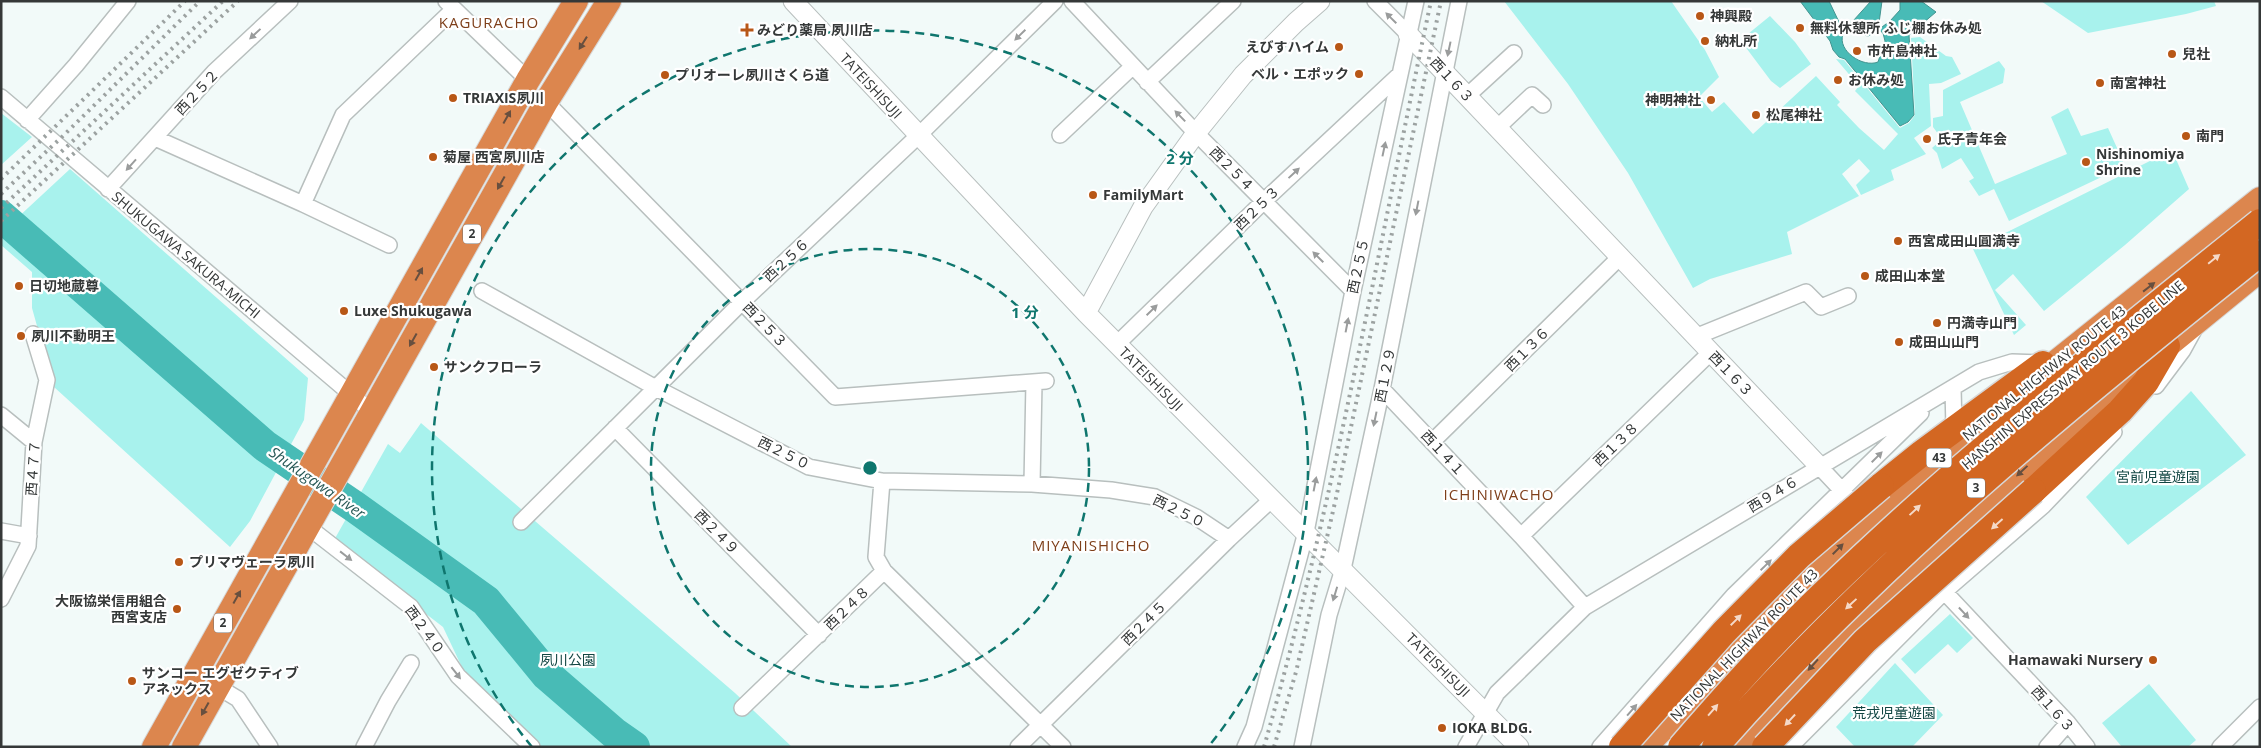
<svg xmlns="http://www.w3.org/2000/svg" width="2261" height="748" font-family="'Open Sans','Noto Sans JP',sans-serif">
<style>
.green{fill:#a8f2ed}
.water{fill:#48bbb6;stroke:#429490;fill-rule:evenodd}
.lines{fill:none;stroke-linecap:round;stroke-linejoin:round}
.river{stroke:#48bbb6;stroke-width:32}
.minor-casing{stroke:#b8bfbe;stroke-width:18}
.tertiary-casing{stroke:#b8bfbe;stroke-width:21}
.trunk-casing{stroke:#d7d7d7;stroke-width:26}
.motorway-casing{stroke:#d7d7d7;stroke-width:29}
.minor{stroke:#fff;stroke-width:15}
.tertiary{stroke:#fff;stroke-width:19}
.trunk{stroke:#dc864e;stroke-width:24}
.motorway{stroke:#d36722;stroke-width:26}
.rail{stroke:#9ca2a1;stroke-width:4;stroke-dasharray:2.5 5;stroke-linecap:butt}
.motorway-bridge-casing{stroke:#d7d7d7;stroke-width:29;stroke-linecap:butt}
.motorway-bridge{stroke:#d36722;stroke-width:26}
.oneway{fill:#9a9c9c}
.oneway2{fill:#674f3f}
.oneway3{fill:#f4d9c8}
.ring{fill:none;stroke:#0f766e;stroke-width:2.5;stroke-dasharray:9 6}
.poi-dot{fill:#b85716;stroke:#fff;stroke-width:2}
.labels{text-anchor:middle;stroke-width:4.5;stroke-linejoin:round;paint-order:stroke}
.shield{fill:#fff;stroke:#727474;stroke-width:1}
.shield-label{font-size:12px;font-weight:bold;fill:#353838}
.poi-label{font-size:14px;font-weight:bold;fill:#353838;stroke:#fff;text-anchor:start}
.street-label{font-size:14px;fill:#353838;stroke:#fff}
.park-label{font-size:14px;fill:#114542;stroke:#fff}
.neighbourhood-label{font-size:15px;letter-spacing:1px;fill:#7e3f1a;stroke:#fff}
.water-label{font-size:15px;font-style:italic;fill:#265754;stroke:#fff}
.centre{fill:#0f766e;stroke:#fff;stroke-width:2.5}
.ring-label{font-size:15px;text-anchor:middle;font-weight:bold;fill:#0f766e;stroke:#fff;stroke-width:4.5;stroke-linejoin:round;paint-order:stroke}
</style>
<rect width="100%" height="100%" fill="#f2faf9"/>
<path class="green" d="M 1504,1 L 1671,1 L 1705,50 L 1719,77 L 1699,97 L 1712,112 L 1724,102 L 1753,134 L 1816,76 L 1840,102 L 1837,105 L 1859,128 L 1884,150 L 1898,134 L 1855,91 L 1859,86 L 1836,59 L 1844,60 L 1900,128 L 1909,123 L 1915,115 L 1911,38 L 1920,37 L 1946,56 L 1952,57 L 1961,74 L 1941,83 L 1929,84 L 1931,126 L 1914,138 L 1926,154 L 1891,170 L 1894,180 L 1861,195 L 1856,185 L 1870,171 L 1859,159 L 1842,174 L 1859,196 L 1787,232 L 1792,254 L 1710,279 L 1693,288 L 1628,173 L 1568,84 Z
M 2041,1 L 2214,1 L 2216,6 L 2186,14 L 2088,33 Z
M 1770,16 L 1795,42 L 1811,64 L 1780,88 L 1771,81 L 1744,45 L 1743,38 Z
M 1999,61 L 2005,69 L 2003,83 L 1960,102 L 1995,184 L 2067,154 L 2051,117 L 2068,108 L 2081,136 L 2108,128 L 2123,161 L 2110,173 L 2009,221 L 1994,189 L 1979,196 L 1969,181 L 1974,178 L 1961,158 L 1942,169 L 1937,153 L 1932,148 L 1942,139 L 1933,127 L 1933,118 L 1943,116 L 1943,90 Z
M 1,113 L 32,137 L 1,165 Z
M 2172,150 L 2189,189 L 2125,245 L 2044,311 L 2013,274 L 1995,290 L 2026,325 L 2014,335 L 1973,249 Z
M 70,169 L 308,378 L 304,420 L 250,521 L 230,547 L 54,387 L 32,308 L 32,272 L 1,245 L 1,233 Z
M 2191,391 L 2246,455 L 2128,545 L 2086,497 Z
M 421,423 L 735,693 L 792,747 L 537,747 L 467,678 L 443,627 L 333,542 L 388,444 L 400,453 Z
M 1950,614 L 1973,638 L 1957,653 L 1948,644 L 1915,674 L 1901,659 Z
M 1895,663 L 1943,715 L 1912,747 L 1855,747 L 1836,727 Z
M 2149,684 L 2196,740 L 2188,747 L 2122,747 L 2102,723 Z"/>
<path class="water" d="M 1800,1 L 1829,1 L 1839,22 L 1844,26 L 1853,21 L 1871,1 L 1882,1 L 1879,23 L 1882,27 L 1890,21 L 1900,10 L 1900,1 L 1921,1 L 1936,12 L 1909,35 L 1914,115 L 1908,122 L 1900,126 L 1845,59 L 1839,57 L 1833,50 L 1830,41 ZM 1879,30 L 1883,33 L 1885,41 L 1878,62 C 1863,68 1837,51 1843,34 L 1848,31 L 1868,36 Z"/>
<g class="lines">
<path class="river" d="M 1,216 L 265,446 L 355,507 L 486,601 L 547,675 L 614,733 L 634,747"/>
<defs>
<path id="minor" d="M 446,1 L 528,80
M 1072,1 L 1196,133 L 1353,291
M 1375,1 L 1408,34
M 1147,82 L 1233,1
M 1467,96 L 1514,53
M 1,97 L 372,412
M 546,102 L 835,397 L 1046,381
M 27,120 L 76,65 L 128,1
M 1497,128 L 1532,95 L 1543,105
M 1060,135 L 1132,67
M 155,138 L 303,204 L 389,245
M 108,189 L 214,72 L 290,1
M 303,204 L 343,115 L 454,9
M 482,291 L 656,388 L 809,467 L 882,481 L 1032,484 L 1111,490 L 1155,497 L 1196,517 L 1229,539
M 1695,337 L 1806,292 L 1821,307 L 1848,296
M 1117,344 L 1264,201 L 1399,75
M 2156,386 L 2183,350 L 2194,330
M 1953,388 L 1954,429
M 1382,389 L 1521,536 L 1585,607
M 1,415 L 34,442
M 615,428 L 819,635
M 1433,441 L 1621,256
M 1819,466 L 1849,498
M 1032,484 L 1034,382
M 521,522 L 742,302 L 918,136 L 1055,1
M 307,526 L 411,607 L 458,676 L 532,747
M 1,531 L 29,536
M 1521,536 L 1710,353
M 884,571 L 1063,747
M 1938,585 L 2068,723 L 2087,747
M 1,599 L 28,546 L 34,442 L 47,380 L 33,334
M 218,687 L 238,699 L 270,747
M 742,708 L 884,571 L 876,557 L 882,481
M 364,747 L 388,701 L 411,663
M 1018,747 L 1229,539 L 1271,500
M 1245,747 L 1254,727 L 1306,532 L 1353,291 L 1416,1
M 1302,747 L 1329,615 L 1343,569 L 1382,389 L 1459,1
M 1466,747 L 1497,693 L 1585,607 L 1979,372 L 2012,362 L 2042,363
M 1600,747 L 1734,595 L 1921,413
M 1790,747 L 1945,591 L 2043,506 L 2114,432
M 2047,747 L 2068,723
M 2220,747 L 2260,707"/>
<path id="tertiary" d="M 793,1 L 1086,313 L 1519,747
M 1408,34 L 1819,466
M 1086,313 L 1143,207 L 1196,133 L 1243,75 L 1296,22 L 1320,1"/>
<path id="trunk" d="M 2031,382 L 2260,199
M 154,747 L 528,80 L 576,1
M 184,747 L 546,102 L 609,1
M 1645,747 L 1869,517 L 1982,423
M 1738,747 L 1824,653 L 2032,461 L 2167,346 L 2260,270"/>
<path id="motorway" d="M 1881,486 L 1922,453 L 2043,364
M 2033,491 L 2120,411 L 2146,382 L 2167,346"/>
</defs>
<use href="#minor" class="minor-casing"/>
<use href="#tertiary" class="tertiary-casing"/>
<use href="#trunk" class="trunk-casing"/>
<use href="#motorway" class="motorway-casing"/>
<use href="#minor" class="minor"/>
<use href="#tertiary" class="tertiary"/>
<use href="#trunk" class="trunk"/>
<use href="#motorway" class="motorway"/>
<path class="rail" d="M 1,179 L 185,1
M 1,194 L 64,135 L 200,1
M 1,208 L 223,1
M 1,221 L 238,1
M 1264,747 C 1334,502 1378,250 1431,1
M 1274,747 L 1296,672 L 1336,498 L 1441,1"/>
<defs>
<path id="motorway-bridge" d="M 1622,747 L 1724,632 L 1799,556 L 1881,486
M 1681,747 C 1725,696 1771,644 1820,597 C 1958,463 2110,342 2260,222
M 1715,747 C 1877,562 2068,406 2260,253
M 1765,747 L 1865,641 L 2033,491"/>
</defs>
<use href="#motorway-bridge" class="motorway-bridge-casing"/>
<use href="#motorway-bridge" class="motorway-bridge"/>
</g>
<defs><path id="oneway-solid" d="M-6-.8H1V-3.2L6.5 0L1 3.2V.8H-6Z" transform="scale(1.25)"/></defs>
<g class="oneway">
<use href="#oneway-solid" transform="translate(1391 18) rotate(-135)"/>
<use href="#oneway-solid" transform="translate(255 34) rotate(137)"/>
<use href="#oneway-solid" transform="translate(1020 35) rotate(136)"/>
<use href="#oneway-solid" transform="translate(1449 49) rotate(102)"/>
<use href="#oneway-solid" transform="translate(1180 116) rotate(-134)"/>
<use href="#oneway-solid" transform="translate(1384 149) rotate(-78)"/>
<use href="#oneway-solid" transform="translate(131 165) rotate(132)"/>
<use href="#oneway-solid" transform="translate(1294 173) rotate(-43)"/>
<use href="#oneway-solid" transform="translate(1417 208) rotate(101)"/>
<use href="#oneway-solid" transform="translate(1318 257) rotate(-135)"/>
<use href="#oneway-solid" transform="translate(1152 310) rotate(-44)"/>
<use href="#oneway-solid" transform="translate(1347 325) rotate(-79)"/>
<use href="#oneway-solid" transform="translate(1375 419) rotate(102)"/>
<use href="#oneway-solid" transform="translate(1877 457) rotate(-45)"/>
<use href="#oneway-solid" transform="translate(1315 484) rotate(-79)"/>
<use href="#oneway-solid" transform="translate(346 556) rotate(38)"/>
<use href="#oneway-solid" transform="translate(1766 565) rotate(-44)"/>
<use href="#oneway-solid" transform="translate(1335 594) rotate(107)"/>
<use href="#oneway-solid" transform="translate(1964 613) rotate(47)"/>
<use href="#oneway-solid" transform="translate(456 673) rotate(52)"/>
<use href="#oneway-solid" transform="translate(1632 710) rotate(-49)"/>
</g>
<g class="oneway2">
<use href="#oneway-solid" transform="translate(583 43) rotate(122)"/>
<use href="#oneway-solid" transform="translate(507 117) rotate(-61)"/>
<use href="#oneway-solid" transform="translate(501 183) rotate(119)"/>
<use href="#oneway-solid" transform="translate(419 274) rotate(-61)"/>
<use href="#oneway-solid" transform="translate(2149 287) rotate(-38)"/>
<use href="#oneway-solid" transform="translate(413 340) rotate(119)"/>
<use href="#oneway-solid" transform="translate(2022 471) rotate(137)"/>
<use href="#oneway-solid" transform="translate(1838 549) rotate(-45)"/>
<use href="#oneway-solid" transform="translate(237 597) rotate(-61)"/>
<use href="#oneway-solid" transform="translate(1813 665) rotate(132)"/>
<use href="#oneway-solid" transform="translate(205 709) rotate(119)"/>
</g>
<g class="oneway3">
<use href="#oneway-solid" transform="translate(2214 259) rotate(-39)"/>
<use href="#oneway-solid" transform="translate(1915 510) rotate(-43)"/>
<use href="#oneway-solid" transform="translate(1997 524) rotate(138)"/>
<use href="#oneway-solid" transform="translate(1851 604) rotate(137)"/>
<use href="#oneway-solid" transform="translate(1736 620) rotate(-45)"/>
<use href="#oneway-solid" transform="translate(1713 710) rotate(-49)"/>
<use href="#oneway-solid" transform="translate(1790 720) rotate(133)"/>
</g>
<g class="ring">
<circle cx="870" cy="468" r="219"/>
<path d="M532 747A438 438 0 1 1 1208 747"/>
</g>
<g class="poi-dot">
<circle cx="1700" cy="16" r="5"/>
<circle cx="1800" cy="28" r="5"/>
<path d="M744.5 22.5h5v5h5v5h-5v5h-5v-5h-5v-5h5z"/>
<circle cx="1705" cy="41" r="5"/>
<circle cx="1339" cy="47" r="5"/>
<circle cx="1857" cy="51" r="5"/>
<circle cx="2172" cy="54" r="5"/>
<circle cx="1359" cy="74" r="5"/>
<circle cx="665" cy="75" r="5"/>
<circle cx="1838" cy="80" r="5"/>
<circle cx="2100" cy="83" r="5"/>
<circle cx="453" cy="98" r="5"/>
<circle cx="1711" cy="100" r="5"/>
<circle cx="1756" cy="115" r="5"/>
<circle cx="2186" cy="136" r="5"/>
<circle cx="1927" cy="139" r="5"/>
<circle cx="433" cy="157" r="5"/>
<circle cx="2086" cy="162" r="5"/>
<circle cx="1093" cy="195" r="5"/>
<circle cx="1898" cy="241" r="5"/>
<circle cx="1865" cy="276" r="5"/>
<circle cx="19" cy="286" r="5"/>
<circle cx="344" cy="311" r="5"/>
<circle cx="1937" cy="323" r="5"/>
<circle cx="21" cy="336" r="5"/>
<circle cx="1899" cy="342" r="5"/>
<circle cx="434" cy="367" r="5"/>
<circle cx="179" cy="562" r="5"/>
<circle cx="177" cy="609" r="5"/>
<circle cx="2153" cy="660" r="5"/>
<circle cx="132" cy="681" r="5"/>
<circle cx="1442" cy="728" r="5"/>
</g>
<g class="labels">
<g class="shield">
<rect x="463" y="224.5" width="18" height="19" rx="4"/>
<rect x="1926.5" y="448.5" width="25" height="19" rx="4"/>
<rect x="1967" y="478.5" width="18" height="19" rx="4"/>
<rect x="214" y="613.5" width="18" height="19" rx="4"/>
</g>
<g class="shield-label">
<text x="472" y="238">2</text>
<text x="1939" y="462">43</text>
<text x="1976" y="492">3</text>
<text x="223" y="627">2</text>
</g>
<g class="poi-label">
<text x="1710" y="21">神興殿</text>
<text x="1810" y="33">無料休憩所 ふじ棚お休み処</text>
<text x="757" y="35">みどり薬局 夙川店</text>
<text x="1715" y="46">納札所</text>
<text x="1329" y="52" text-anchor="end">えびすハイム</text>
<text x="1867" y="56">市杵島神社</text>
<text x="2182" y="59">兒社</text>
<text x="1349" y="79" text-anchor="end">ベル・エポック</text>
<text x="675" y="80">プリオーレ夙川さくら道</text>
<text x="1848" y="85">お休み処</text>
<text x="2110" y="88">南宮神社</text>
<text x="463" y="103">TRIAXIS夙川</text>
<text x="1701" y="105" text-anchor="end">神明神社</text>
<text x="1766" y="120">松尾神社</text>
<text x="2196" y="141">南門</text>
<text x="1937" y="144">氏子青年会</text>
<text x="2096" y="159">Nishinomiya<tspan x="2096" dy="16">Shrine</tspan></text>
<text x="443" y="162">菊屋 西宮夙川店</text>
<text x="1103" y="200">FamilyMart</text>
<text x="1908" y="246">西宮成田山圓満寺</text>
<text x="1875" y="281">成田山本堂</text>
<text x="29" y="291">日切地蔵尊</text>
<text x="354" y="316">Luxe Shukugawa</text>
<text x="1947" y="328">円満寺山門</text>
<text x="31" y="341">夙川不動明王</text>
<text x="1909" y="347">成田山山門</text>
<text x="444" y="372">サンクフローラ</text>
<text x="189" y="567">プリマヴェーラ夙川</text>
<text x="167" y="606" text-anchor="end">大阪協栄信用組合<tspan x="167" dy="16">西宮支店</tspan></text>
<text x="2143" y="665" text-anchor="end">Hamawaki Nursery</text>
<text x="142" y="678">サンコー エグゼクティブ<tspan x="142" dy="16">アネックス</tspan></text>
<text x="1452" y="733">IOKA BLDG.</text>
</g>
<g class="street-label">
<text transform="translate(1452 80) rotate(47)" y="5">西１６３</text>
<text transform="translate(871 86) rotate(47)" y="5">TATEISHISUJI</text>
<text transform="translate(197 92) rotate(-47)" y="5">西２５２</text>
<text transform="translate(1232 169) rotate(45)" y="5">西２５４</text>
<text transform="translate(1257 208) rotate(-44)" y="5">西２５３</text>
<text transform="translate(186 255) rotate(40)" y="5">SHUKUGAWA SAKURA-MICHI</text>
<text transform="translate(786 260) rotate(-43)" y="5">西２５６</text>
<text transform="translate(1358 266) rotate(-78)" y="5">西２５５</text>
<text transform="translate(765 325) rotate(46)" y="5">西２５３</text>
<text transform="translate(1527 349) rotate(-45)" y="5">西１３６</text>
<text transform="translate(2044 373) rotate(-39)" y="5">NATIONAL HIGHWAY ROUTE 43</text>
<text transform="translate(1731 374) rotate(46)" y="5">西１６３</text>
<text transform="translate(1385 375) rotate(-79)" y="5">西１２９</text>
<text transform="translate(2073 375) rotate(-40)" y="5">HANSHIN EXPRESSWAY ROUTE 3 KOBE LINE</text>
<text transform="translate(1151 379) rotate(45)" y="5">TATEISHISUJI</text>
<text transform="translate(1616 444) rotate(-44)" y="5">西１３８</text>
<text transform="translate(784 453) rotate(26)" y="5">西２５０</text>
<text transform="translate(1443 453) rotate(47)" y="5">西１４１</text>
<text transform="translate(33 468) rotate(-86)" y="5">西４７７</text>
<text transform="translate(1773 494) rotate(-31)" y="5">西９４６</text>
<text transform="translate(1179 511) rotate(26)" y="5">西２５０</text>
<text transform="translate(717 532) rotate(45)" y="5">西２４９</text>
<text transform="translate(847 608) rotate(-44)" y="5">西２４８</text>
<text transform="translate(1144 623) rotate(-45)" y="5">西２４５</text>
<text transform="translate(425 630) rotate(54)" y="5">西２４０</text>
<text transform="translate(1744 645) rotate(-46)" y="5">NATIONAL HIGHWAY ROUTE 43</text>
<text transform="translate(1438 665) rotate(45)" y="5">TATEISHISUJI</text>
<text transform="translate(2053 709) rotate(48)" y="5">西１６３</text>
</g>
<g class="park-label">
<text x="2158" y="482">宮前児童遊園</text>
<text x="568" y="665">夙川公園</text>
<text x="1894" y="718">荒戎児童遊園</text>
</g>
<g class="neighbourhood-label">
<text x="489" y="28">KAGURACHO</text>
<text x="1499" y="500">ICHINIWACHO</text>
<text x="1091" y="551">MIYANISHICHO</text>
</g>
<g class="water-label">
<text transform="translate(317 483) rotate(35)" y="5">Shukugawa River</text>
</g>
</g>
<circle cx="870" cy="468" r="8" class="centre"/>
<g class="ring-label">
<text x="1180" y="164">2 分</text>
<text x="1025" y="318">1 分</text>
</g>
<rect width="2261" height="748" fill="none" stroke="#353838" stroke-width="5"/>
</svg>
